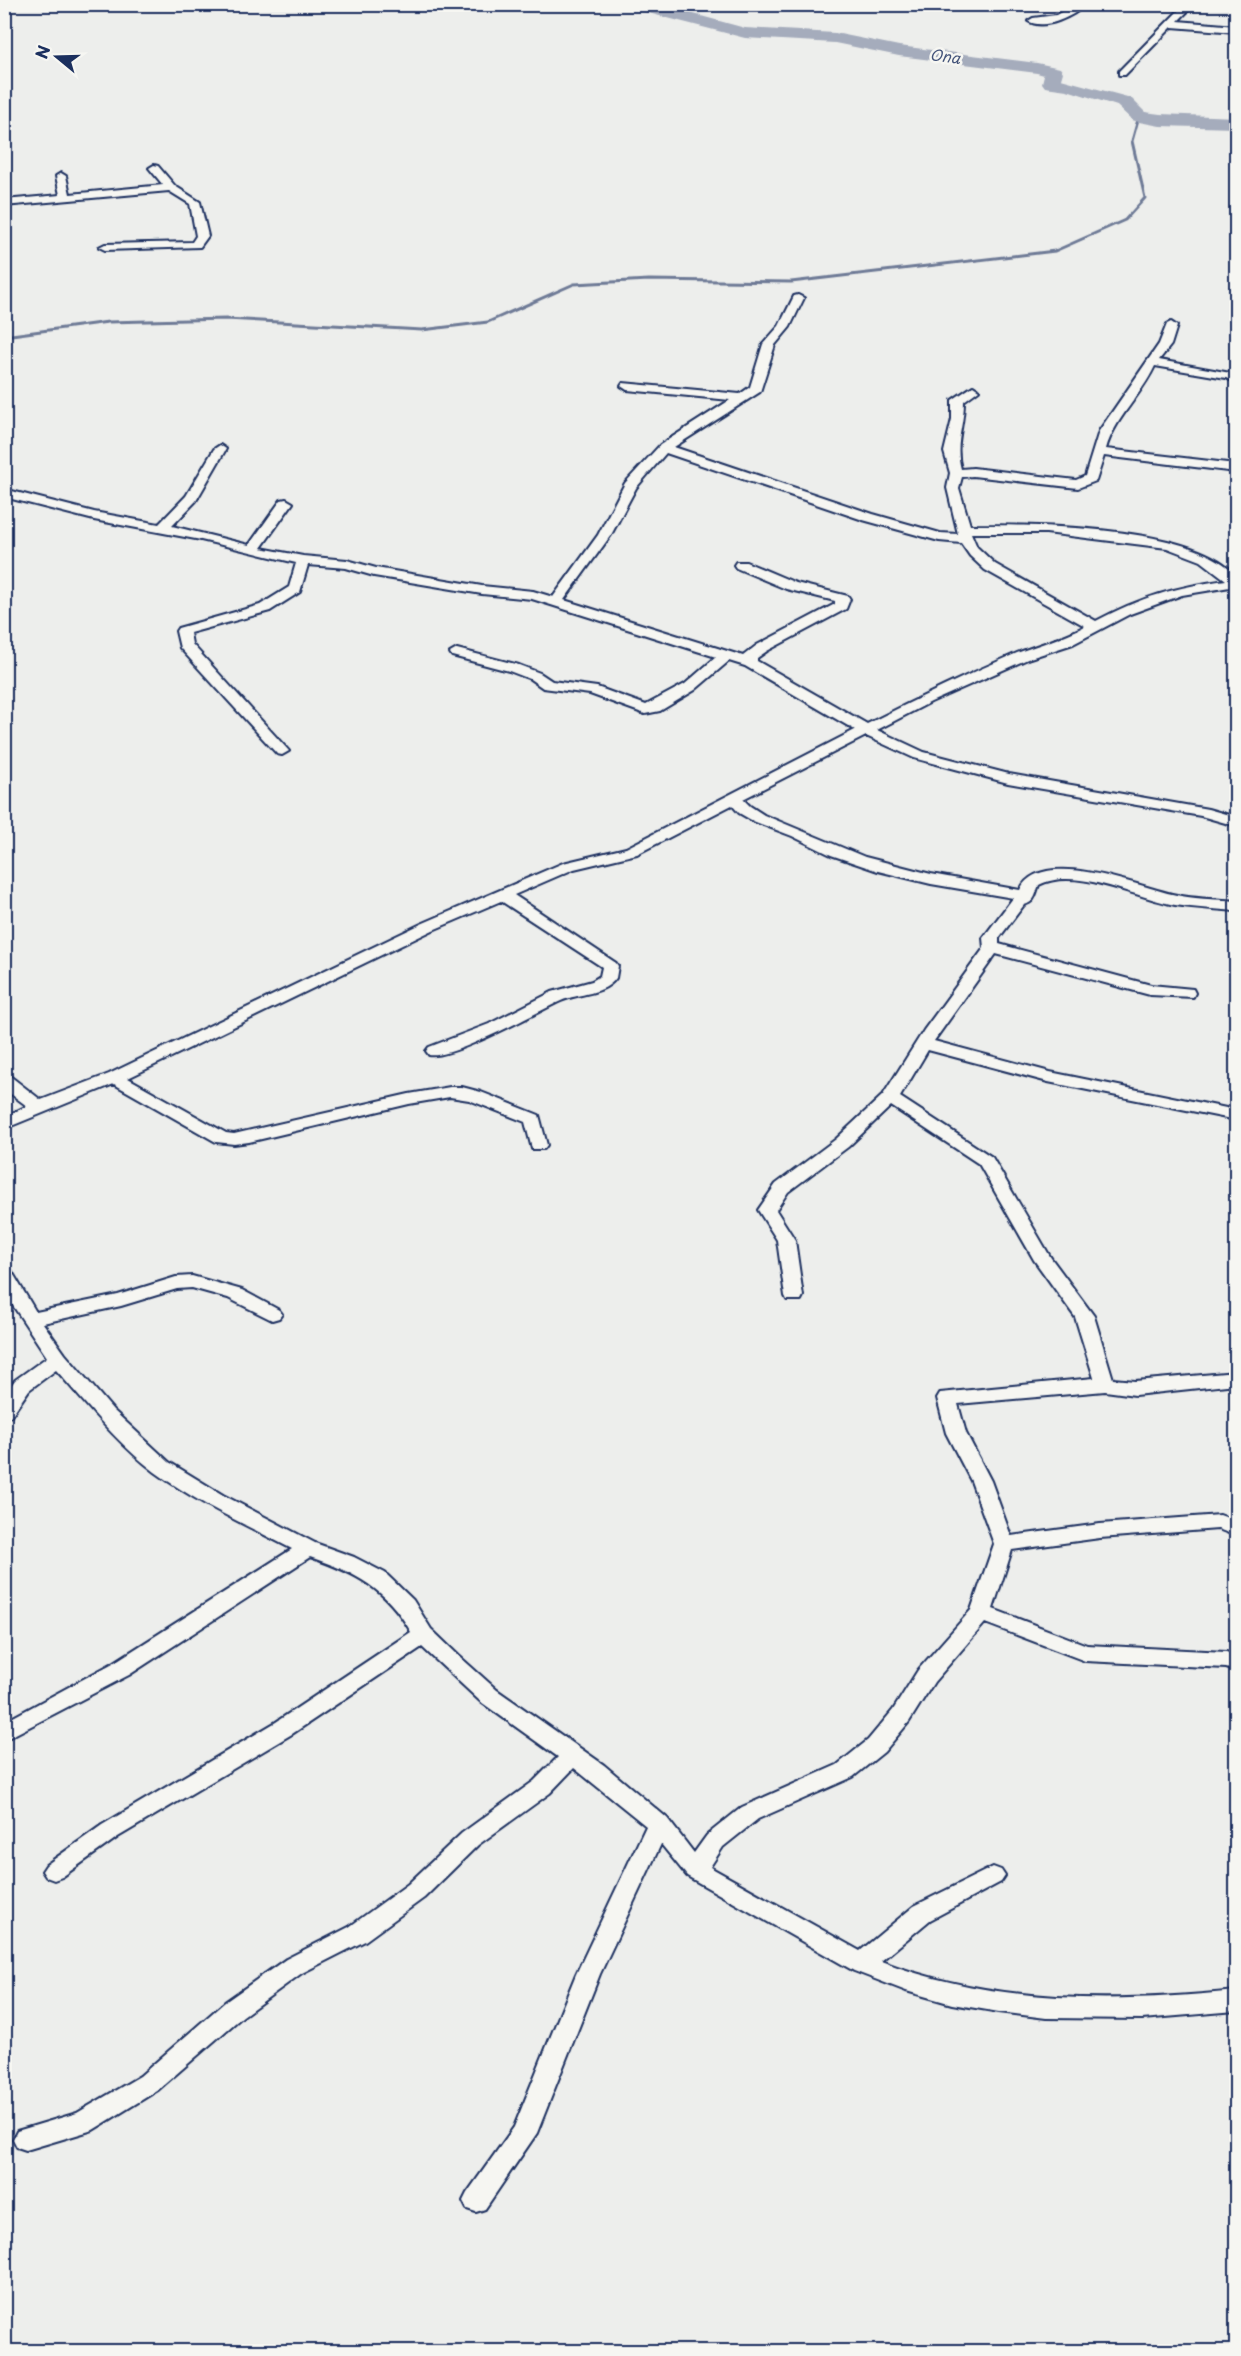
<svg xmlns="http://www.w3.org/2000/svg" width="1241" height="2356" font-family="'Playpen Sans',sans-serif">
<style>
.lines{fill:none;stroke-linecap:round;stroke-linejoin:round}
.stream{stroke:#6e7a96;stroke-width:3}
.river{fill:#a5acbc;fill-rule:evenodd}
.street-casing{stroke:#1b2f5e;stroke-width:4}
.street{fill:#f6f6f2;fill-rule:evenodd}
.labels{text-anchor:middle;stroke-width:5;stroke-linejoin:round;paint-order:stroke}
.far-water-label{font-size:15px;font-style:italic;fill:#44547a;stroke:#f6f6f2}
</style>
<rect width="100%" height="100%" fill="#edeeec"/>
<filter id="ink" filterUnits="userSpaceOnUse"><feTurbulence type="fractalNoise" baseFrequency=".0167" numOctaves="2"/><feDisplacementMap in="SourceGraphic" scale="12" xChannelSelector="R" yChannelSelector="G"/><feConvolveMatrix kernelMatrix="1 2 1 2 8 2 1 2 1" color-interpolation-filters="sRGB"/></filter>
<g filter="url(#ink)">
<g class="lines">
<path class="stream" d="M 4,336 L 108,322 L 226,319 L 422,330 L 488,322 L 574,284 L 649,280 L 791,282 L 1055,251 L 1125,220 L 1145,198 L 1132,141 L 1139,116"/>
<path class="river" d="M 627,4 L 657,4 L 745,28 L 835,33 L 899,46 L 1037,63 L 1060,68 L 1063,72 L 1061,79 L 1131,98 L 1145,112 L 1160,114 L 1236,117 L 1236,128 L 1160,126 L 1139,122 L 1132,120 L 1117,106 L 1067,90 L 1045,87 L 1042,83 L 1044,75 L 1037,73 L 899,56 L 835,43 L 745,38 L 629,8 Z"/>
<defs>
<path id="street" d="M 732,4 L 727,8 L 722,5 L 723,4 Z
M 1076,4 L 1086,4 C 1075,16 1044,31 1028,21 L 1033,18 L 1056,15 Z
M 1185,4 L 1195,4 L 1178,21 L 1236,26 L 1236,32 L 1172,27 L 1125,75 L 1119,75 L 1119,71 Z
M 154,165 L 158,166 L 175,186 L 200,202 L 208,236 L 200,247 L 105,250 L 99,247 L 105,244 L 192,242 L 196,236 L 190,204 L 169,191 L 4,206 L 4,200 L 60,195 L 56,176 L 61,173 L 66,176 L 70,194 L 163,185 L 149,168 Z
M 798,295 L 804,298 L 790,327 L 775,345 L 760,392 L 674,447 L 873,514 L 940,533 L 958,534 L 947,488 L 950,473 L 944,452 L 952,419 L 952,400 L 973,386 L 979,390 L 964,401 C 964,428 954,443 961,469 L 973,468 L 1076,480 L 1085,476 L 1099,431 L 1159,344 L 1167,324 L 1171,322 L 1177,326 L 1171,345 L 1159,360 L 1236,374 L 1236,383 L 1226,378 L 1155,366 C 1141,396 1115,418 1106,449 L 1236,464 L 1236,472 L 1104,456 L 1096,481 L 1078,488 L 973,476 L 962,477 L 959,488 L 970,525 C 1033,525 1194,525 1236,575 L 1236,586 L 1182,595 L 1130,614 L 1073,644 L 1030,658 L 931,702 L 877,730 L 924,752 L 1009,774 L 1208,809 L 1236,817 L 1236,826 L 1201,816 L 1008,783 L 914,758 L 866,736 L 743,799 L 750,806 L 764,815 L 865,857 L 931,874 L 1020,890 C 1040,846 1137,886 1172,894 C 1192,899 1215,899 1236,901 L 1236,911 C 1216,909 1195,908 1175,905 C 1136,898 1076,866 1039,885 C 1035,894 1036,902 1024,905 L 999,938 L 999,944 L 1151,985 L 1193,989 L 1195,993 L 1193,997 L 1150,995 L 996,954 L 934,1041 L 1050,1072 L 1236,1110 L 1236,1120 L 1048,1082 L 928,1050 L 900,1097 L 992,1157 L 1051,1258 L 1094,1316 L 1113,1379 L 1135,1381 L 1236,1372 L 1236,1384 L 1135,1395 L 1105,1391 L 958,1404 L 966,1433 L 991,1481 L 1011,1536 L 1100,1524 L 1220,1515 L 1236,1521 L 1236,1536 L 1218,1529 L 1100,1538 L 1012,1550 L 993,1609 L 1087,1645 L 1226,1652 L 1236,1655 L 1236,1671 L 1226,1668 L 1085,1661 L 985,1623 L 934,1682 L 909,1722 L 884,1752 L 853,1777 L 758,1819 L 723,1847 L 710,1867 L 860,1951 L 914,1906 L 993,1867 L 1001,1870 L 1005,1876 L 1001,1882 L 930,1920 L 881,1961 C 996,2005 1116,2003 1236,1991 L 1236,2011 L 1142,2019 L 1046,2018 L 999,2012 L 952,2004 L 906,1991 L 854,1971 L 687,1876 L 661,1844 L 600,1974 L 537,2133 L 485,2209 L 476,2212 L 467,2209 L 463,2201 L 467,2193 L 514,2127 L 576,1974 L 646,1826 L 574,1768 L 550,1793 L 478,1845 L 424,1898 L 365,1941 L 302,1973 L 243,2016 L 158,2090 L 93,2130 L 26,2150 L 17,2147 L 13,2139 L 17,2131 L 77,2113 L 140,2076 L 225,2002 L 286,1959 L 349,1927 L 408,1884 L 462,1833 L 534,1781 L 558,1757 L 481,1702 L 422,1647 L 292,1734 L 118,1837 L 62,1877 L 54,1880 L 46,1877 L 42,1871 L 46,1865 L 102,1825 L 276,1722 L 411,1632 C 386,1588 356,1573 310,1557 L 129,1675 L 4,1740 L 4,1722 L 113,1663 L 292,1549 C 246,1525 197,1503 155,1472 C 118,1444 87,1405 56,1370 L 29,1390 L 11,1416 L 4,1418 L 4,1396 L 15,1380 L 47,1357 L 4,1292 L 4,1268 L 11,1270 L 36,1312 L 118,1295 L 176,1277 L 192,1276 L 242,1290 L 279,1310 L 282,1314 L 279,1318 L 272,1320 L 228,1298 L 192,1288 L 177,1289 L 121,1306 L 43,1323 L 65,1354 L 113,1410 L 169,1462 L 223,1495 L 315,1543 L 354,1557 L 385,1573 L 413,1600 L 431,1629 L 459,1656 L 497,1690 L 604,1765 L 667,1818 L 694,1853 L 707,1835 L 742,1807 L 837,1765 L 868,1740 L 893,1710 L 918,1670 L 971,1610 L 994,1544 L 971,1481 L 946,1433 L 937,1398 L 940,1393 L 1094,1378 L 1075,1317 L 1034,1260 L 979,1164 L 891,1106 L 848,1147 L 788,1192 L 776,1210 L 795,1240 L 803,1296 L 801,1300 L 787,1300 L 785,1296 L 777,1240 L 758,1210 L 776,1184 L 836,1139 L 883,1095 L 924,1030 L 984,948 L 983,938 L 1013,898 L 931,884 L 878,871 L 831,855 L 792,836 L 753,821 L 739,813 L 732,805 L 637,854 L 574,869 L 514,895 L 616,963 L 618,966 L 616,978 C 604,995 579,993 561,1001 C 537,1012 451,1060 429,1055 L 426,1051 L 429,1047 L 489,1024 L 552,992 L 592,981 L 600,976 L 602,967 L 501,901 L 433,930 L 128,1078 L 226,1133 L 234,1134 L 409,1094 L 450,1087 L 462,1087 L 481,1092 L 539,1115 L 547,1145 L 544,1149 L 532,1149 L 525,1122 L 469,1100 L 450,1097 L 409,1104 L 249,1142 L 234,1144 L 216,1142 L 114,1084 L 4,1129 L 4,1117 L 27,1106 L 4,1089 L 4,1075 L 10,1076 L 41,1100 L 109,1074 L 421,924 L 563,863 L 626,848 L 855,730 L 745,666 L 729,661 L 695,690 L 660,711 L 645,714 L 590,694 L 543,688 L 530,679 L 509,671 L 452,656 L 450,653 L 457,649 L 519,665 L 540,673 L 552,681 L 597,687 L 646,705 L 685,684 L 716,657 L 532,599 L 482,594 L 374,576 L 346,568 L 308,565 L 300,592 L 270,611 L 190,633 L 192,644 L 289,751 L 282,755 L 277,754 L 180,648 L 176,631 L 178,628 L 260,605 L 289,587 L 296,563 L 201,540 L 94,520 L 4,497 L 4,489 L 94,512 L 159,524 L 186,496 L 214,449 L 220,445 L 226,449 L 196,501 L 172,526 L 249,545 L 281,500 L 286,499 L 293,503 L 261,548 L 303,556 L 347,560 L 376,568 L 482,586 L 533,591 L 553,597 L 598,535 L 625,483 L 660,445 L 730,400 L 627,390 L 621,386 L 623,383 L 740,394 L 750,387 L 763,344 L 779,326 L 794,296 ZM 666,453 L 863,520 L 939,541 L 961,543 L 970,556 L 985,570 L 1085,626 C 1063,638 1040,644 1017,653 C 966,675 916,699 867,724 L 757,661 L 757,658 L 767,651 L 846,609 L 850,599 L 848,596 L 796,583 L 746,562 L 736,562 L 734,565 L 736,568 L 786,589 L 835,601 L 835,604 L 757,645 L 743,656 L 564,600 L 611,535 L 636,488 ZM 971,533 L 1046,533 L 1167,548 L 1201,561 L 1226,580 C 1176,587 1141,597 1096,621 L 995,564 L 977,547 Z"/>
</defs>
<use href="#street" class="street-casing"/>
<use href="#street" class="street"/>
</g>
</g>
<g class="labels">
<g class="far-water-label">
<text transform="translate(945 57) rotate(7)" y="5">Ona</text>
</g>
</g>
<rect width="1241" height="2356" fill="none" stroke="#f6f6f2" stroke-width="24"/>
<rect x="12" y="12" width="1217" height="2332" fill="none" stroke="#1b2f5e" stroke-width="2" filter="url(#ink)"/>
<g transform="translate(57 57) rotate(289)" stroke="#f6f6f2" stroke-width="4.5" paint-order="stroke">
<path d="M0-4.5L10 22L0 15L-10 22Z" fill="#1b2f5e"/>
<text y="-9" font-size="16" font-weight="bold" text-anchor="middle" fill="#1b2f5e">N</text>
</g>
</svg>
